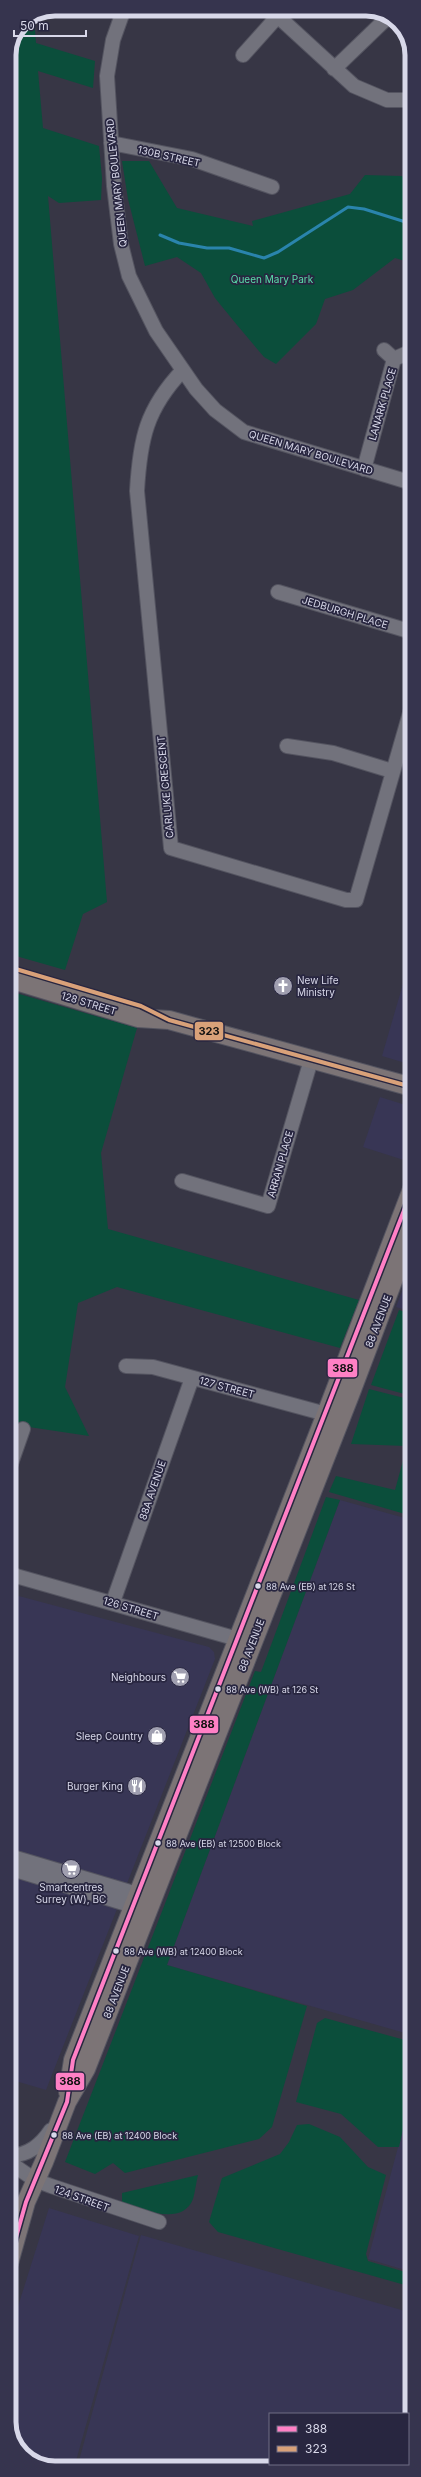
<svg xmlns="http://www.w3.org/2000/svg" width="421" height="2477" font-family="Inter,sans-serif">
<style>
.built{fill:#383655}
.green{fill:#0b4e3b}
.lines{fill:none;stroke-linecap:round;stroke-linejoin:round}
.stream{stroke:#2a84ac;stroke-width:3}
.minor-casing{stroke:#545460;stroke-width:16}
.major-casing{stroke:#545460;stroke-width:20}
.minor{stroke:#72727c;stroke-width:14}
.major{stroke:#7c7476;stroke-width:18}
.bus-1-casing{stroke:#282640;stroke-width:7}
.bus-2-casing{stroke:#282640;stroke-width:7}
.bus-1{stroke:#ff80c5;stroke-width:4}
.bus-2{stroke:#d9a179;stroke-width:4}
.bus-dot{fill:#d8d8e9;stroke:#282640;stroke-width:1.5}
.labels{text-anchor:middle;stroke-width:3.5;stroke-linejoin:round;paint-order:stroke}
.bus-label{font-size:9px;fill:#d8d8e9;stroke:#282640;text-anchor:start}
.street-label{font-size:10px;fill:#d8d8e9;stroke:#282640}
.park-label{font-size:10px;fill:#5adeaa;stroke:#282640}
.poi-label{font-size:10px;fill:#d8d8e9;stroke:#282640;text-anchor:end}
.rim{fill:none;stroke:#d8d8e9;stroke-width:5}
.line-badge{stroke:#282640;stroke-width:1.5}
.pale-badge-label{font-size:11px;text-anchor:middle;font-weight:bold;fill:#111}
</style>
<rect width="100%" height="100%" fill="#373645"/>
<path class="built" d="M 412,953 L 412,1065 L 382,1056 Z
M 380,1097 L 412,1107 L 410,1162 L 363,1147 Z
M 412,1266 L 412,1312 L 396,1307 Z
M 340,1500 L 412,1520 L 412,2035 L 167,1965 Z
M 15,1595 L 209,1647 L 214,1652 L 215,1659 L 46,2090 L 9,2079 L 9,1596 Z
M 404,2125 L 412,2127 L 412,2272 L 368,2259 Z
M 49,2208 L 139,2236 L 74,2468 L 49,2468 L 23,2455 L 9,2428 L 9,2335 Z
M 141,2235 L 412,2313 L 412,2422 L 408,2433 L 408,2414 L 270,2414 L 270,2464 L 379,2464 L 372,2468 L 77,2468 Z"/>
<path class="green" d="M 34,18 L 36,43 L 95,61 L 93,88 L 38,71 L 43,128 L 99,146 L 102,178 L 101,200 L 59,203 L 48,196 L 107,902 L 83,914 L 65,970 L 9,954 L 9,55 L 23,22 Z
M 122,161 L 149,161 L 177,208 L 253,226 L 252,221 L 350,194 L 365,175 L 401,176 L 412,179 L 412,263 L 395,258 L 353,290 L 325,299 L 316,324 L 276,364 L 264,357 L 237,325 L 215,298 L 201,273 L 177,257 L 145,266 L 128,199 Z
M 9,991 L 137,1028 L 101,1153 L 108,1229 L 359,1300 L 340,1348 L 117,1287 L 78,1303 L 65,1387 L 89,1436 L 9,1424 Z
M 399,1310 L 412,1314 L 412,1396 L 371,1385 Z
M 369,1389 L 412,1400 L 412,1516 L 329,1492 L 336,1476 L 395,1490 L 407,1446 L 351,1444 Z
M 326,1497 L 340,1500 L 167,1965 L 307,2006 L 272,2127 L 259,2139 L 125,2173 L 113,2163 L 95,2174 L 65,2162 L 255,1671 L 261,1672 Z
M 325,2018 L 412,2042 L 412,2127 L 404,2125 L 399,2147 L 378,2147 L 341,2114 L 296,2102 L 317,2023 Z
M 309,2124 L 340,2137 L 368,2167 L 386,2175 L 366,2254 L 368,2261 L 412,2274 L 412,2287 L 218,2232 L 209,2222 L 222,2178 L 280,2154 L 289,2142 L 297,2125 Z
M 198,2175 C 196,2183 195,2192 193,2199 C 182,2227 142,2209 122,2203 L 122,2193 Z"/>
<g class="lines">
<path class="stream" d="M 160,235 L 179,243 L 207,248 L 229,248 L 264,258 L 278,252 L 348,207 L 364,209 L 412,224"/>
<defs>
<path id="minor" d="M 124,9 L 113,40 L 107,76 L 114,186 L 121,244 L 129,276 L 156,331 L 196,389 L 215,410 L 244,432 L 412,483
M 270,9 L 354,86 L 387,100 L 412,100
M 243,55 L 277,17
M 334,69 L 388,17
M 111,143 L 192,159 L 272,187
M 384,350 L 394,359
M 183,370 C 146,409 140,439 137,491 L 171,848 L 346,900 L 356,900 L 412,706
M 364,469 L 394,359 L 412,351
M 278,592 L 412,632
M 287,746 L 333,753 L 392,771
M 182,1181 L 268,1206 L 311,1060
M 126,1366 L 153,1367 L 326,1414
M 9,1469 L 23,1429
M 9,1574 L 248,1642
M 113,1602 L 192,1378
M 9,1856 L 147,1897
M 9,1868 L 143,1909
M 9,2156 C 29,2155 41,2145 51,2130
M 9,2162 L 35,2180 L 51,2186 L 159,2222"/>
<path id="major" d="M 9,979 L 138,1018 L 169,1020 L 412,1087
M 68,2092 L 73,2060 L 326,1414 L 412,1189
M 9,2263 L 26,2202 L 44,2162 L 67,2102 L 86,2069 L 350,1395 L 412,1231"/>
</defs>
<use href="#minor" class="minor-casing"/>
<use href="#major" class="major-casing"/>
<use href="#minor" class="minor"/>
<use href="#major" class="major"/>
<defs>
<path id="bus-1" d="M 9,2262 L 26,2202 L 67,2102 L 73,2060 L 412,1190"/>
<path id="bus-2" d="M 9,967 L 141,1006 L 169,1020 L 412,1087"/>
</defs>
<use href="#bus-1" class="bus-1-casing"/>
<use href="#bus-2" class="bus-2-casing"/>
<use href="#bus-1" class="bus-1"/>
<use href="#bus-2" class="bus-2"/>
</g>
<defs>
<symbol id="church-disc" viewBox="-11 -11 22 22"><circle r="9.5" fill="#a09fb0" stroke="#282640"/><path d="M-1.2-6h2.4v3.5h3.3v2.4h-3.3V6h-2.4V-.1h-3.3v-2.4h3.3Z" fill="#fff"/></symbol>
<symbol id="supermarket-disc" viewBox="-11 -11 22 22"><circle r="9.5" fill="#a09fb0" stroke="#282640"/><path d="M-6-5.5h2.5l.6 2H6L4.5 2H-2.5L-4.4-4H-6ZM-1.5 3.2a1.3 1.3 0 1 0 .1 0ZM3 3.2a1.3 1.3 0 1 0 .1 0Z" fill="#fff"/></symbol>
<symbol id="shop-disc" viewBox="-11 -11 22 22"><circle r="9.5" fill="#a09fb0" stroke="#282640"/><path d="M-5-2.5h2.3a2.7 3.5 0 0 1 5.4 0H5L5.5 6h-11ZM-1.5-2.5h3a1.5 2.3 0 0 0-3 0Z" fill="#fff"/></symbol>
<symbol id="restaurant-disc" viewBox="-11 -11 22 22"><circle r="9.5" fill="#a09fb0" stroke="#282640"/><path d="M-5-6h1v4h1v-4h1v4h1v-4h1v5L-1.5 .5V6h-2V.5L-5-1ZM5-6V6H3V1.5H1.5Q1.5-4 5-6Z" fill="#fff"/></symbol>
</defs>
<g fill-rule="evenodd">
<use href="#church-disc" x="272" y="975" width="22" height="22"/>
<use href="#supermarket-disc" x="169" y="1666" width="22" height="22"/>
<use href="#shop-disc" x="146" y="1725" width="22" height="22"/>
<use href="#restaurant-disc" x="126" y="1775" width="22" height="22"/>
<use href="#supermarket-disc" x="60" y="1858" width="22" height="22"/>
</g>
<g class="bus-dot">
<circle cx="258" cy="1586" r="3.5"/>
<circle cx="218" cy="1689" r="3.5"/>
<circle cx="158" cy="1843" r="3.5"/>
<circle cx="116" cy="1951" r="3.5"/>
<circle cx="54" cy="2135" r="3.5"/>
</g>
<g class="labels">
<g class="bus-label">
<text x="266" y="1590">88 Ave (EB) at 126 St</text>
<text x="226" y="1693">88 Ave (WB) at 126 St</text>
<text x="166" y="1847">88 Ave (EB) at 12500 Block</text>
<text x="124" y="1955">88 Ave (WB) at 12400 Block</text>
<text x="62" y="2139">88 Ave (EB) at 12400 Block</text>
</g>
<g class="street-label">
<text transform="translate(169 156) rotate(13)" y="4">130B STREET</text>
<text transform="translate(116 183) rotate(-96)" y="4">QUEEN MARY BOULEVARD</text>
<text transform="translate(382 404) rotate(-74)" y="4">LANARK PLACE</text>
<text transform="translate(311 452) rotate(17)" y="4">QUEEN MARY BOULEVARD</text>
<text transform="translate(345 612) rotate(17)" y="4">JEDBURGH PLACE</text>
<text transform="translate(165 787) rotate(-95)" y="4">CARLUKE CRESCENT</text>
<text transform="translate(89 1003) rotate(17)" y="4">128 STREET</text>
<text transform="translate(280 1164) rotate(-74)" y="4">ARRAN PLACE</text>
<text transform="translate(378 1321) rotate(-69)" y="4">88 AVENUE</text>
<text transform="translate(227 1387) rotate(15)" y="4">127 STREET</text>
<text transform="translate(152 1490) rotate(-71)" y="4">88A AVENUE</text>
<text transform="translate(131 1608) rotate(17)" y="4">126 STREET</text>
<text transform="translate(251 1645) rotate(-69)" y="4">88 AVENUE</text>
<text transform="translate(116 1992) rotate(-69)" y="4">88 AVENUE</text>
<text transform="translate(82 2198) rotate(20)" y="4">124 STREET</text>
</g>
<g class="park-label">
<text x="272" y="283">Queen Mary Park</text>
</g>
<g class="poi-label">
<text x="297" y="984" text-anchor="start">New Life<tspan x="297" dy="12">Ministry</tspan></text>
<text x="166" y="1681">Neighbours</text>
<text x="143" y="1740">Sleep Country</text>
<text x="123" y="1790">Burger King</text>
<text x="71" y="1891" text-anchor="middle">Smartcentres<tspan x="71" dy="12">Surrey (W), BC</tspan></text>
</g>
</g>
<path d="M0 0H421V2477H0ZM55 16H366A39 39 0 0 1 405 55V2422A39 39 0 0 1 366 2461H55A39 39 0 0 1 16 2422V55A39 39 0 0 1 55 16Z" fill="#36344e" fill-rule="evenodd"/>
<path class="rim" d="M55 16H366A39 39 0 0 1 405 55V2422A39 39 0 0 1 366 2461H55A39 39 0 0 1 16 2422V55A39 39 0 0 1 55 16Z"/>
<g class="line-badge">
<rect x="194" y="1021" width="30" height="20" rx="4" fill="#d9a179"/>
<rect x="327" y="1358" width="31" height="20" rx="4" fill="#ff80c5"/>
<rect x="189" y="1715" width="30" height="19" rx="4" fill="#ff80c5"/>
<rect x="55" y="2072" width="30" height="19" rx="4" fill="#ff80c5"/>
</g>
<g class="pale-badge-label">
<text x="209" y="1035">323</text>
<text x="343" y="1372">388</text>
<text x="204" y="1728">388</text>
<text x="70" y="2085">388</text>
</g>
<rect x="269" y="2413" width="140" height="52" fill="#282640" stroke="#6e6d84"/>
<rect x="277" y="2426" width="20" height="6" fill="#ff80c5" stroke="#6e6d84"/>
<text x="305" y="2433" font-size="12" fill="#d8d8e9">388</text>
<rect x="277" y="2446" width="20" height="6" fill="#d9a179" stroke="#6e6d84"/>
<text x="305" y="2453" font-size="12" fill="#d8d8e9">323</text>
<path d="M14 30v6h72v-6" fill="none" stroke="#d8d8e9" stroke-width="2"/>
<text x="20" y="30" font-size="12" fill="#d8d8e9" stroke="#282640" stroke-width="3" paint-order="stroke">50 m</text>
</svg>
